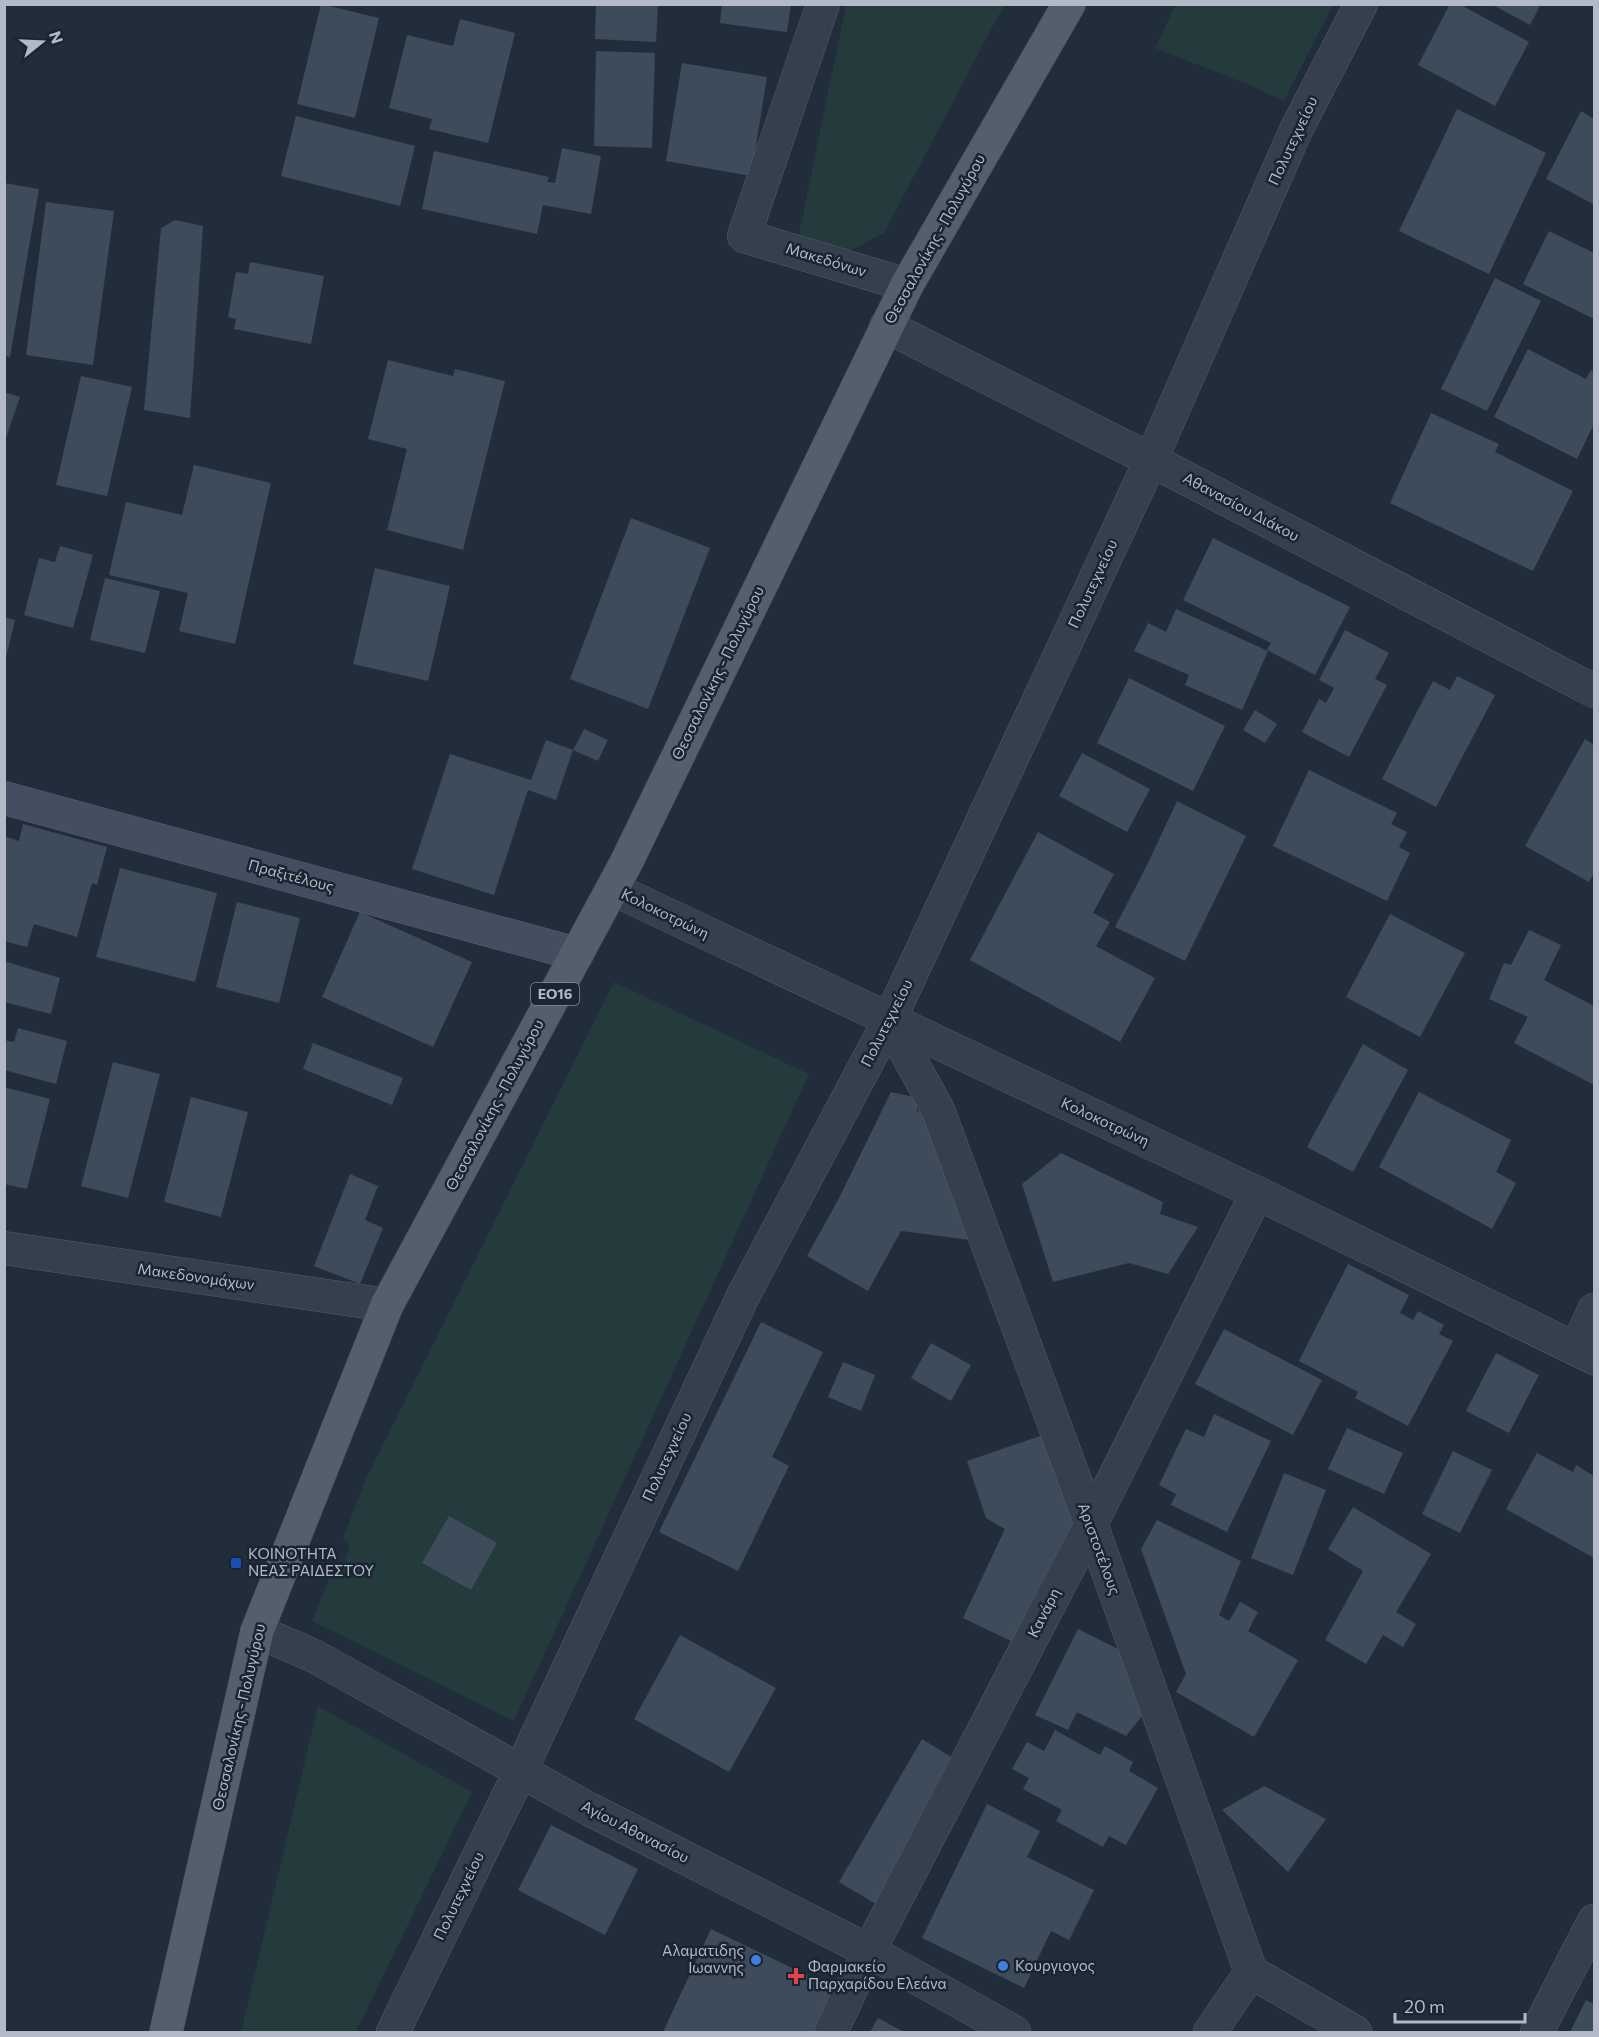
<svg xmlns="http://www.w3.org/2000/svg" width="1599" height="2037" font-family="Commissioner,sans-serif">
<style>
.green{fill:#243a3d}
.building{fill:#3e4b5b}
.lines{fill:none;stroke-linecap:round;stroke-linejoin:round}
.street-casing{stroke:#545d6a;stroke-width:34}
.secondary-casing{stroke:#545d6a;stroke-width:34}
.primary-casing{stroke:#3f4855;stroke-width:34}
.street{stroke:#363f4c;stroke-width:33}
.secondary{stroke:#444e60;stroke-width:33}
.primary{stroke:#545e6d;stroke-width:33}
.transit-dot{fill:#1a4fb4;stroke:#1b2431;stroke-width:2}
.shop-dot{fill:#3f7fe0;stroke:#1b2431;stroke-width:2}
.health-dot{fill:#e0444e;stroke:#1b2431;stroke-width:2}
.labels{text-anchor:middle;stroke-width:5;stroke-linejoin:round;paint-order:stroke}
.shield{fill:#1b2431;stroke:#858d9b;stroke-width:1.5}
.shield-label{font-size:14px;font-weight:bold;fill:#b2bac8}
.street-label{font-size:15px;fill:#b2bac8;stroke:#1b2431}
.poi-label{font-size:15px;fill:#b2bac8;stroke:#1b2431;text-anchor:start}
</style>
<rect width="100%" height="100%" fill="#222d3c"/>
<path class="green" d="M 1176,4 L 1333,4 L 1333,5 L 1284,101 L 1254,87 L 1155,48 Z
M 846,5 L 1004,5 L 884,233 L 846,253 L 798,239 Z
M 614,982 L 809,1074 L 514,1721 L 312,1621 L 333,1569 L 343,1568 L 350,1544 L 343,1538 L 366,1479 Z
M 318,1706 L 472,1792 L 356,2032 L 241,2032 Z"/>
<path class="building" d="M 321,4 L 379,18 L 355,118 L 297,104 Z
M 596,4 L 658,4 L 656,42 L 595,39 Z
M 722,4 L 791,4 L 787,32 L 720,23 Z
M 1450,4 L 1459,4 L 1529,42 L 1495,106 L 1418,65 Z
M 1491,4 L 1541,4 L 1530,25 Z
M 460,19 L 515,33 L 488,143 L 429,129 L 432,119 L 389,108 L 407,35 L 453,46 Z
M 596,51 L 655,53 L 652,148 L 594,146 Z
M 682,63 L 767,77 L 751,176 L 666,161 Z
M 1457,109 L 1546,153 L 1489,274 L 1399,231 Z
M 1581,111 L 1594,119 L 1594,200 L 1593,204 L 1546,179 Z
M 296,116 L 415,146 L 400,206 L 281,176 Z
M 562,148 L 601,156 L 591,214 L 543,205 L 537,234 L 422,209 L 434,151 L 549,177 L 547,182 L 555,183 Z
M 4,183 L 39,189 L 10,357 L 4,356 Z
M 46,202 L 114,211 L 93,365 L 26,355 Z
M 175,220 L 203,226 L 190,418 L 144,410 L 161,228 Z
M 1549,231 L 1594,253 L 1594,319 L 1523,284 Z
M 250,262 L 324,276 L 311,344 L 234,329 L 236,319 L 228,317 L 236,272 L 248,274 Z
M 1495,278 L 1541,301 L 1487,411 L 1441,389 Z
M 1528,349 L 1586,379 L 1591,370 L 1594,372 L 1594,424 L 1577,459 L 1494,417 Z
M 388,360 L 453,376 L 455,369 L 505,381 L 463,550 L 387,530 L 407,449 L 368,439 Z
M 81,376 L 132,387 L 107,496 L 56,485 Z
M 4,392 L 20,397 L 5,441 L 4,441 Z
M 1431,413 L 1499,444 L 1495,452 L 1573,491 L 1533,571 L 1390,503 Z
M 194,465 L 271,483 L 235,644 L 179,631 L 188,593 L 109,575 L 126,502 L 182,515 Z
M 631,518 L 710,548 L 648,709 L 570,679 Z
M 1213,538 L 1350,607 L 1315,675 L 1267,650 L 1271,643 L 1183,600 Z
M 60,546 L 93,555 L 73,628 L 24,615 L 39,558 L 55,562 Z
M 375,568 L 450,586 L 428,681 L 353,664 Z
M 105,578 L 160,591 L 145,653 L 90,640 Z
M 1176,609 L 1268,651 L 1242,710 L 1185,685 L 1189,675 L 1134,651 L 1148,623 L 1166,632 Z
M 4,617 L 15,620 L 5,662 L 4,662 Z
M 1345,630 L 1389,653 L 1375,679 L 1387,685 L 1349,757 L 1302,732 L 1319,699 L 1326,703 L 1334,688 L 1319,680 Z
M 1457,676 L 1495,695 L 1436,807 L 1382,779 L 1433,681 L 1450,690 Z
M 1129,678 L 1225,726 L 1193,791 L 1097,743 Z
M 1255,710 L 1277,724 L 1265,743 L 1243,730 Z
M 584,729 L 608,740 L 598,761 L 573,750 Z
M 1585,739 L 1594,745 L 1594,873 L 1589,882 L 1525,846 Z
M 546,740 L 573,750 L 556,800 L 528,790 L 494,895 L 412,869 L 450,754 L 531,780 Z
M 1082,753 L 1150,789 L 1127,832 L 1059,796 Z
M 1309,770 L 1397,813 L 1391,824 L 1407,832 L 1399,847 L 1410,853 L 1387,901 L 1273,846 Z
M 1177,801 L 1246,836 L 1185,961 L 1115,927 L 1147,865 Z
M 23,824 L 107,847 L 97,885 L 92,883 L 77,937 L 34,924 L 27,947 L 4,941 L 4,836 L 19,841 Z
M 1038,832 L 1114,874 L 1093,913 L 1110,922 L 1096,946 L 1155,978 L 1120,1042 L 970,960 Z
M 120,868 L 217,893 L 195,982 L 96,957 Z
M 237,902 L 300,918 L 279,1003 L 216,987 Z
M 360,912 L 472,962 L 433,1047 L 322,997 Z
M 1390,914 L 1465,953 L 1420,1037 L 1346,997 Z
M 1529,930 L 1561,945 L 1544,980 L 1594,1006 L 1594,1085 L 1514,1043 L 1528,1017 L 1489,999 L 1504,963 L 1511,965 Z
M 4,961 L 60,978 L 51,1014 L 4,1002 Z
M 18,1028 L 67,1041 L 56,1084 L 4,1070 L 4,1040 L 14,1042 Z
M 313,1043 L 403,1078 L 392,1105 L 303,1069 Z
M 1363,1044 L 1408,1070 L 1353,1172 L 1307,1147 Z
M 113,1062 L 160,1074 L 128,1198 L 81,1186 Z
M 4,1087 L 50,1099 L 27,1189 L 4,1184 Z
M 891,1092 L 918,1098 L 917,1111 L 933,1121 L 970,1240 L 901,1231 L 868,1291 L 807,1256 L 839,1198 Z
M 1419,1092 L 1511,1140 L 1496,1172 L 1516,1183 L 1492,1229 L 1379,1167 Z
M 191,1097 L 248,1112 L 221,1217 L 164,1202 Z
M 1061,1153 L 1163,1202 L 1160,1214 L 1198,1227 L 1168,1274 L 1129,1263 L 1053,1282 L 1022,1184 Z
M 350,1174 L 378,1186 L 365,1220 L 383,1228 L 360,1284 L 314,1266 Z
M 1348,1264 L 1409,1295 L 1400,1313 L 1413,1320 L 1418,1311 L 1444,1325 L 1439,1334 L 1453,1341 L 1408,1426 L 1355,1398 L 1358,1392 L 1299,1361 Z
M 761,1322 L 823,1352 L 772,1457 L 789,1466 L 738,1571 L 659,1532 Z
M 1224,1329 L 1322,1380 L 1293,1435 L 1195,1384 Z
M 931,1343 L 971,1365 L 951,1401 L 911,1378 Z
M 1496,1353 L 1539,1375 L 1509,1433 L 1466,1411 Z
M 843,1362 L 875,1375 L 861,1411 L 828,1397 Z
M 1214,1414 L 1271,1441 L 1227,1532 L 1171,1505 L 1176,1494 L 1159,1485 L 1186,1429 L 1204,1437 Z
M 1347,1428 L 1403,1453 L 1384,1494 L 1328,1469 Z
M 1046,1434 L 1078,1527 L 1019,1645 L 963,1618 L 1005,1529 L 986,1518 L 967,1461 Z
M 1453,1451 L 1492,1470 L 1460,1533 L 1422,1514 Z
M 1537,1453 L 1573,1472 L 1576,1465 L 1594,1476 L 1594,1558 L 1506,1509 Z
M 1284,1473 L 1326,1490 L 1293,1575 L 1251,1558 Z
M 1353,1507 L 1431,1554 L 1396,1612 L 1416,1624 L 1403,1647 L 1383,1635 L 1366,1664 L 1325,1640 L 1363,1571 L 1328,1549 Z
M 449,1516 L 497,1543 L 471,1590 L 422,1563 Z
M 1157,1520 L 1241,1561 L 1219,1615 L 1229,1621 L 1240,1602 L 1258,1612 L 1248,1631 L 1298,1660 L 1254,1737 L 1176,1692 L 1186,1674 L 1141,1549 Z
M 1078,1629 L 1124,1652 L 1146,1711 L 1126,1736 L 1077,1712 L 1068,1730 L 1035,1715 Z
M 680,1635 L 776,1688 L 729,1772 L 634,1719 Z
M 1055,1730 L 1100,1755 L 1105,1746 L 1133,1762 L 1129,1771 L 1158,1788 L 1126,1845 L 1109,1836 L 1103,1847 L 1056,1821 L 1062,1810 L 1023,1789 L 1029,1778 L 1012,1769 L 1027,1742 L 1044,1751 Z
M 922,1739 L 963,1764 L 881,1907 L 839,1882 Z
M 1264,1786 L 1326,1819 L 1288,1872 L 1222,1810 Z
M 987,1804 L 1040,1831 L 1027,1857 L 1094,1890 L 1069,1940 L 1051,1931 L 1024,1988 L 922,1938 Z
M 551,1825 L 638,1869 L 605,1935 L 518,1890 Z
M 711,1929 L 838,1990 L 818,2032 L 663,2032 Z
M 1586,2000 L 1594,2004 L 1594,2032 L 1570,2032 Z
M 878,2018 L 904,2032 L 870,2032 Z"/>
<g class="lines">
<defs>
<path id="street" d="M 823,4 L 744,236 L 907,285
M 886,326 L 1151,460 L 1594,691
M 613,889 L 1257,1193 L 1594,1358
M 889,1021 L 938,1110 L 1091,1524 L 1251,1972 L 1355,2032
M 4,1248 L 387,1305
M 1576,1349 L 1594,1310
M 257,1631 L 314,1656 L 589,1809 L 869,1951 L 1014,2032
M 393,2032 L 520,1772 L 743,1296 L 889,1021 L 1151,460 L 1296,130 L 1361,4
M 831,2032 L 869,1951 L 1091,1524 L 1257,1193
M 1210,2032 L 1251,1972
M 1537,2032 L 1594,1921"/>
<path id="secondary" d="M 4,798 L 577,954"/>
<path id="primary" d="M 166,2032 L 257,1631 L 387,1305 L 626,863 L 907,285 L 1069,4"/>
</defs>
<use href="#street" class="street-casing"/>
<use href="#secondary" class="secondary-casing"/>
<use href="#primary" class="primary-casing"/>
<use href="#street" class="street"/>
<use href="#secondary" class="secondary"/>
<use href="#primary" class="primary"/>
</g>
<rect class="transit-dot" x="230" y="1557" width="12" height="12" rx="3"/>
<g class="shop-dot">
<circle cx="756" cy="1960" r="6"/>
<circle cx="1003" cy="1966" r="6"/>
</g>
<path class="health-dot" d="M793 1967h6v6h6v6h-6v6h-6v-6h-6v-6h6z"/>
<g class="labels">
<rect class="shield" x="531" y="983" width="48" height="22" rx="4.5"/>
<g class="shield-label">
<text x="555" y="999">ΕΟ16</text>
</g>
<g class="street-label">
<text transform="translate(1293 141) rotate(-65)" y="5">Πολυτεχνείου</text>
<text transform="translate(935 239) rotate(-61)" y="5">Θεσσαλονίκης - Πολυγύρου</text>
<text transform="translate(826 260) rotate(17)" y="5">Μακεδόνων</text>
<text transform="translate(1241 507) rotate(28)" y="5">Αθανασίου Διάκου</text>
<text transform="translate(1093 584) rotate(-65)" y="5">Πολυτεχνείου</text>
<text transform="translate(718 673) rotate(-64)" y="5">Θεσσαλονίκης - Πολυγύρου</text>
<text transform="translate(291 876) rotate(15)" y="5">Πραξιτέλους</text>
<text transform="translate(665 914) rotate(26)" y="5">Κολοκοτρώνη</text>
<text transform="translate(887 1023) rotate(-63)" y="5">Πολυτεχνείου</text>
<text transform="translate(495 1105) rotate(-62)" y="5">Θεσσαλονίκης - Πολυγύρου</text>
<text transform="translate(1105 1122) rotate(25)" y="5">Κολοκοτρώνη</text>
<text transform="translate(196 1277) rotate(8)" y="5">Μακεδονομάχων</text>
<text transform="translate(667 1457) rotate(-65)" y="5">Πολυτεχνείου</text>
<text transform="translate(1099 1549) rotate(70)" y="5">Αριστοτέλους</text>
<text transform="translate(1044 1613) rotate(-63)" y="5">Κανάρη</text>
<text transform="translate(239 1717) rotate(-77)" y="5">Θεσσαλονίκης - Πολυγύρου</text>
<text transform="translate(635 1832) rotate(27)" y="5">Αγίου Αθανασίου</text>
<text transform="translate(459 1896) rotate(-64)" y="5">Πολυτεχνείου</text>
</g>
<g class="poi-label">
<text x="248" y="1559">ΚΟΙΝΟΤΗΤΑ<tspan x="248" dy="17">ΝΕΑΣ ΡΑΙΔΕΣΤΟΥ</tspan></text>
<text x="744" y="1956" text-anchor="end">Αλαματιδης<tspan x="744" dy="17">Ιωαννης</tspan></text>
<text x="1015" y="1971">Κουργιογος</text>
<text x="808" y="1972">Φαρμακείο<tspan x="808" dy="17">Παρχαρίδου Ελεάνα</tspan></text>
</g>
</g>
<rect width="1599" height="2037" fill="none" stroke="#b2bac8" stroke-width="12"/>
<g transform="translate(42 42) rotate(72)" stroke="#1b2431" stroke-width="4.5" paint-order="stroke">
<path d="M0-4.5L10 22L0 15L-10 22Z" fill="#b2bac8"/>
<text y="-9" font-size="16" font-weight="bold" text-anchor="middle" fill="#b2bac8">N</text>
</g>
<path d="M1395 2013v9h130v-9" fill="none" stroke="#b2bac8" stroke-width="3"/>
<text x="1404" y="2013" font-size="18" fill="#b2bac8" stroke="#1b2431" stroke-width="4.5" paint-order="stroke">20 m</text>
</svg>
